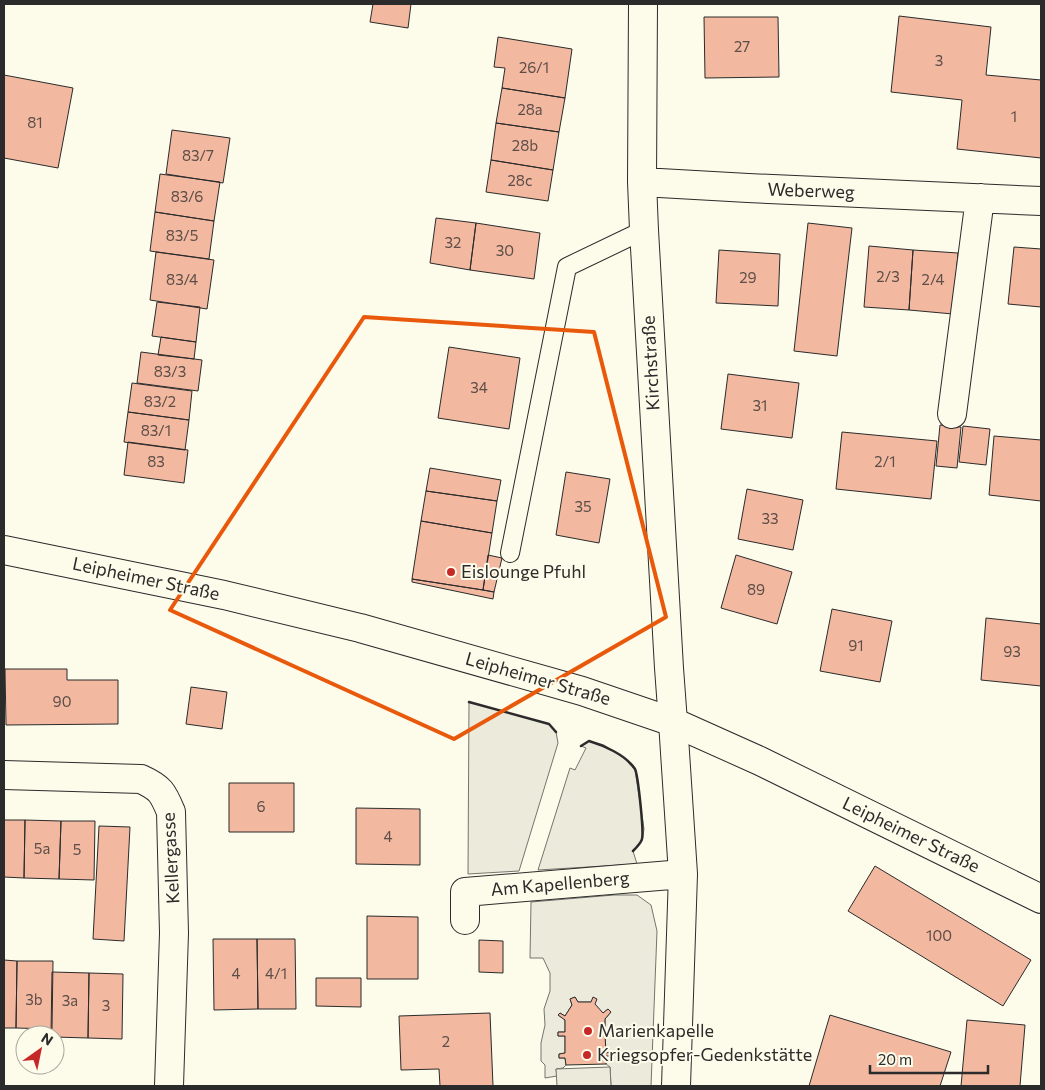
<svg xmlns="http://www.w3.org/2000/svg" width="1045" height="1090" font-family="Commissioner,sans-serif">
<style>
.green{fill:#ecebdb;stroke:#74746e}
.parking{fill:#eceadb;stroke:#74746e}
.building{fill:#f2b8a0;stroke:#2b2b2b}
.lines{fill:none;stroke-linecap:round;stroke-linejoin:round}
.service-casing{stroke:#2b2b2b;stroke-width:20}
.minor-casing{stroke:#2b2b2b;stroke-width:30}
.secondary-casing{stroke:#2b2b2b;stroke-width:30}
.service{stroke:#fdfbea;stroke-width:18}
.minor{stroke:#fdfbea;stroke-width:28}
.secondary{stroke:#fdfbea;stroke-width:28}
.wall{stroke:#2b2b2b;stroke-width:2.5}
.marked{fill:none;stroke:#e8590c;stroke-width:4;stroke-linejoin:round}
.poi-dot{fill:#c62828;stroke:#fdfbea;stroke-width:2}
.labels{text-anchor:middle;stroke-width:4;stroke-linejoin:round;paint-order:stroke}
.number-label{font-size:15px;fill:#5d4e48}
.street-label{font-size:18px;fill:#2b2b2b;stroke:#fdfbea}
.poi-label{font-size:18px;fill:#2b2b2b;stroke:#fdfbea;text-anchor:start}
</style>
<rect width="100%" height="100%" fill="#fdfbea"/>
<path class="green" d="M 469,702 L 549,724 L 556,732 L 558,743 L 519,871 L 468,874 Z
M 589,741 L 604,745 L 624,758 L 635,770 L 644,829 L 642,841 L 633,851 L 637,864 L 538,870 L 570,768 L 575,770 L 586,748 L 581,746 Z
M 614,895 L 637,895 L 651,905 L 657,931 L 651,1086 L 611,1086 L 610,1067 L 606,1064 L 606,1056 L 611,1052 L 606,1053 L 605,1034 L 611,1034 L 611,1031 L 605,1030 L 605,1019 L 611,1012 L 608,1009 L 603,1013 L 591,1002 L 578,1002 L 575,997 L 570,999 L 572,1005 L 565,1016 L 560,1013 L 558,1015 L 565,1020 L 565,1032 L 558,1032 L 558,1036 L 565,1036 L 565,1053 L 559,1054 L 559,1058 L 565,1058 L 566,1065 L 563,1068 L 556,1069 L 557,1076 L 545,1078 L 545,1065 L 541,1061 L 541,1043 L 545,1025 L 544,1009 L 550,991 L 550,973 L 543,958 L 530,958 L 531,902 Z"/>
<path class="parking" d="M 610,1067 L 611,1086 L 557,1086 L 556,1069 Z"/>
<path class="building" d="M 373,4 L 411,4 L 408,28 L 370,22 Z
M 899,16 L 991,27 L 986,75 L 1041,80 L 1041,158 L 957,149 L 962,100 L 891,92 Z
M 704,17 L 778,17 L 779,77 L 705,78 Z
M 498,37 L 572,49 L 565,98 L 502,88 L 505,68 L 494,67 Z
M 4,75 L 73,88 L 58,168 L 4,158 Z
M 502,88 L 565,98 L 559,132 L 496,123 Z
M 496,123 L 559,132 L 553,170 L 491,160 Z
M 172,130 L 230,138 L 223,183 L 166,174 Z
M 491,160 L 553,170 L 548,201 L 486,192 Z
M 160,174 L 220,182 L 214,221 L 155,212 Z
M 155,212 L 214,221 L 209,259 L 150,251 Z
M 436,218 L 476,223 L 470,270 L 430,263 Z
M 476,223 L 540,233 L 534,279 L 470,270 Z
M 808,223 L 852,228 L 837,356 L 794,351 Z
M 869,246 L 913,250 L 909,310 L 864,307 Z
M 1014,247 L 1041,249 L 1041,307 L 1008,304 Z
M 719,250 L 780,254 L 778,306 L 716,303 Z
M 913,250 L 958,253 L 953,314 L 909,310 Z
M 156,252 L 214,260 L 207,309 L 150,300 Z
M 157,302 L 200,307 L 196,342 L 152,336 Z
M 161,337 L 196,342 L 194,359 L 158,355 Z
M 449,347 L 520,358 L 509,429 L 438,418 Z
M 141,352 L 202,360 L 198,391 L 137,383 Z
M 728,374 L 799,383 L 792,438 L 721,429 Z
M 132,383 L 192,391 L 189,420 L 128,412 Z
M 128,412 L 189,420 L 185,450 L 124,442 Z
M 940,425 L 961,427 L 957,468 L 936,466 Z
M 963,426 L 990,429 L 986,465 L 959,462 Z
M 842,432 L 937,441 L 931,499 L 836,489 Z
M 994,436 L 1041,440 L 1041,501 L 989,495 Z
M 128,442 L 188,450 L 184,483 L 124,475 Z
M 430,468 L 501,480 L 497,501 L 426,491 Z
M 566,472 L 610,479 L 599,543 L 556,535 Z
M 747,489 L 803,500 L 793,550 L 738,539 Z
M 426,491 L 497,501 L 492,533 L 421,521 Z
M 421,521 L 492,533 L 483,590 L 412,579 Z
M 488,555 L 502,558 L 494,592 L 483,590 Z
M 736,555 L 792,572 L 777,624 L 721,608 Z
M 412,579 L 483,590 L 494,592 L 493,599 L 412,582 Z
M 832,609 L 892,621 L 880,682 L 820,671 Z
M 986,618 L 1041,624 L 1041,686 L 981,680 Z
M 5,669 L 67,669 L 67,680 L 118,680 L 118,724 L 6,725 Z
M 191,687 L 227,692 L 222,729 L 186,724 Z
M 229,783 L 294,783 L 294,832 L 229,832 Z
M 356,808 L 420,809 L 420,865 L 356,864 Z
M 4,820 L 25,820 L 24,878 L 4,877 Z
M 25,820 L 61,821 L 59,879 L 24,878 Z
M 61,821 L 95,821 L 94,880 L 59,879 Z
M 99,826 L 130,827 L 124,941 L 93,939 Z
M 875,866 L 1031,960 L 1003,1006 L 848,911 Z
M 367,916 L 418,917 L 418,979 L 367,979 Z
M 213,939 L 257,939 L 258,1009 L 214,1010 Z
M 257,939 L 295,939 L 296,1009 L 258,1009 Z
M 479,940 L 503,941 L 503,973 L 479,972 Z
M 4,960 L 17,961 L 16,1028 L 4,1028 Z
M 17,961 L 53,961 L 52,1029 L 16,1028 Z
M 52,972 L 89,973 L 88,1038 L 55,1037 L 55,1035 L 51,1035 Z
M 89,973 L 123,974 L 122,1039 L 88,1038 Z
M 316,978 L 361,978 L 361,1007 L 316,1006 Z
M 575,997 L 578,1002 L 591,1002 L 593,997 L 597,999 L 595,1004 L 603,1013 L 608,1009 L 611,1012 L 605,1019 L 605,1030 L 611,1030 L 611,1034 L 605,1034 L 606,1053 L 611,1052 L 611,1056 L 606,1056 L 606,1064 L 566,1065 L 565,1058 L 559,1058 L 559,1054 L 565,1053 L 565,1036 L 558,1036 L 558,1032 L 565,1032 L 565,1020 L 558,1015 L 560,1013 L 565,1016 L 572,1005 L 570,999 Z
M 490,1013 L 493,1086 L 440,1086 L 439,1069 L 401,1070 L 399,1016 Z
M 830,1015 L 951,1052 L 940,1086 L 809,1086 Z
M 967,1020 L 1025,1025 L 1020,1086 L 961,1086 Z"/>
<g class="lines">
<defs>
<path id="service" d="M 510,553 L 567,267 L 644,230"/>
<path id="minor" d="M 643,4 L 642,182 L 644,230 L 669,668 L 673,722 L 683,874 L 676,1086
M 642,182 L 748,188 L 1041,201
M 952,414 L 980,198
M 4,775 L 141,779 C 161,788 163,793 171,812 L 174,933 L 169,1086
M 465,920 L 465,892 L 683,874"/>
<path id="secondary" d="M 4,550 L 224,595 L 360,628 L 582,691 L 673,722 L 760,761 L 1041,899"/>
</defs>
<use href="#service" class="service-casing"/>
<use href="#minor" class="minor-casing"/>
<use href="#secondary" class="secondary-casing"/>
<use href="#service" class="service"/>
<use href="#minor" class="minor"/>
<use href="#secondary" class="secondary"/>
<path class="wall" d="M 469,702 L 549,724 L 556,732
M 581,746 L 589,741 C 603,745 626,755 635,769 C 638,775 644,831 642,839 C 641,843 637,847 633,851"/>
</g>
<path class="marked" d="M 364,317 L 594,332 L 666,617 L 454,739 L 170,610 Z"/>
<g class="poi-dot">
<circle cx="451" cy="572" r="5"/>
<circle cx="588" cy="1031" r="5"/>
<circle cx="587" cy="1055" r="5"/>
</g>
<g class="labels">
<g class="number-label">
<text x="742" y="52">27</text>
<text x="939" y="66">3</text>
<text x="534" y="73">26/1</text>
<text x="530" y="115">28a</text>
<text x="1014" y="122">1</text>
<text x="35" y="128">81</text>
<text x="525" y="151">28b</text>
<text x="198" y="161">83/7</text>
<text x="520" y="186">28c</text>
<text x="187" y="202">83/6</text>
<text x="182" y="241">83/5</text>
<text x="453" y="248">32</text>
<text x="505" y="256">30</text>
<text x="888" y="282">2/3</text>
<text x="748" y="283">29</text>
<text x="182" y="285">83/4</text>
<text x="933" y="285">2/4</text>
<text x="170" y="377">83/3</text>
<text x="479" y="393">34</text>
<text x="160" y="407">83/2</text>
<text x="760" y="411">31</text>
<text x="156" y="436">83/1</text>
<text x="156" y="467">83</text>
<text x="885" y="467">2/1</text>
<text x="583" y="512">35</text>
<text x="770" y="524">33</text>
<text x="756" y="595">89</text>
<text x="856" y="651">91</text>
<text x="1012" y="657">93</text>
<text x="62" y="707">90</text>
<text x="261" y="812">6</text>
<text x="388" y="842">4</text>
<text x="42" y="854">5a</text>
<text x="77" y="855">5</text>
<text x="939" y="941">100</text>
<text x="236" y="979">4</text>
<text x="276" y="979">4/1</text>
<text x="34" y="1005">3b</text>
<text x="70" y="1006">3a</text>
<text x="106" y="1011">3</text>
<text x="446" y="1047">2</text>
</g>
<g class="street-label">
<text transform="translate(811 191) rotate(2)" y="6">Weberweg</text>
<text transform="translate(651 363) rotate(-93)" y="6">Kirchstraße</text>
<text transform="translate(146 579) rotate(12)" y="6">Leipheimer Straße</text>
<text transform="translate(538 679) rotate(16)" y="6">Leipheimer Straße</text>
<text transform="translate(911 835) rotate(26)" y="6">Leipheimer Straße</text>
<text transform="translate(171 858) rotate(-93)" y="6">Kellergasse</text>
<text transform="translate(560 884) rotate(-5)" y="6">Am Kapellenberg</text>
</g>
<g class="poi-label">
<text x="461" y="578">Eislounge Pfuhl</text>
<text x="598" y="1037">Marienkapelle</text>
<text x="597" y="1061">Kriegsopfer-Gedenkstätte</text>
</g>
</g>
<rect width="1045" height="1090" fill="none" stroke="#2b2b2b" stroke-width="10"/>
<g transform="translate(40 1050) rotate(33)"><circle r="24" fill="#fdfbea" stroke="#a9a89e"/>
<path d="M0-4L9 19L0 12L-9 19Z" fill="#c62828"/>
<text y="-8" font-size="14" font-weight="bold" text-anchor="middle" fill="#2b2b2b">N</text>
</g>
<path d="M870 1065v8h118v-8" fill="none" stroke="#2b2b2b" stroke-width="2.5"/>
<text x="878" y="1065" font-size="15" fill="#2b2b2b" stroke="#fdfbea" stroke-width="4" paint-order="stroke">20 m</text>
</svg>
